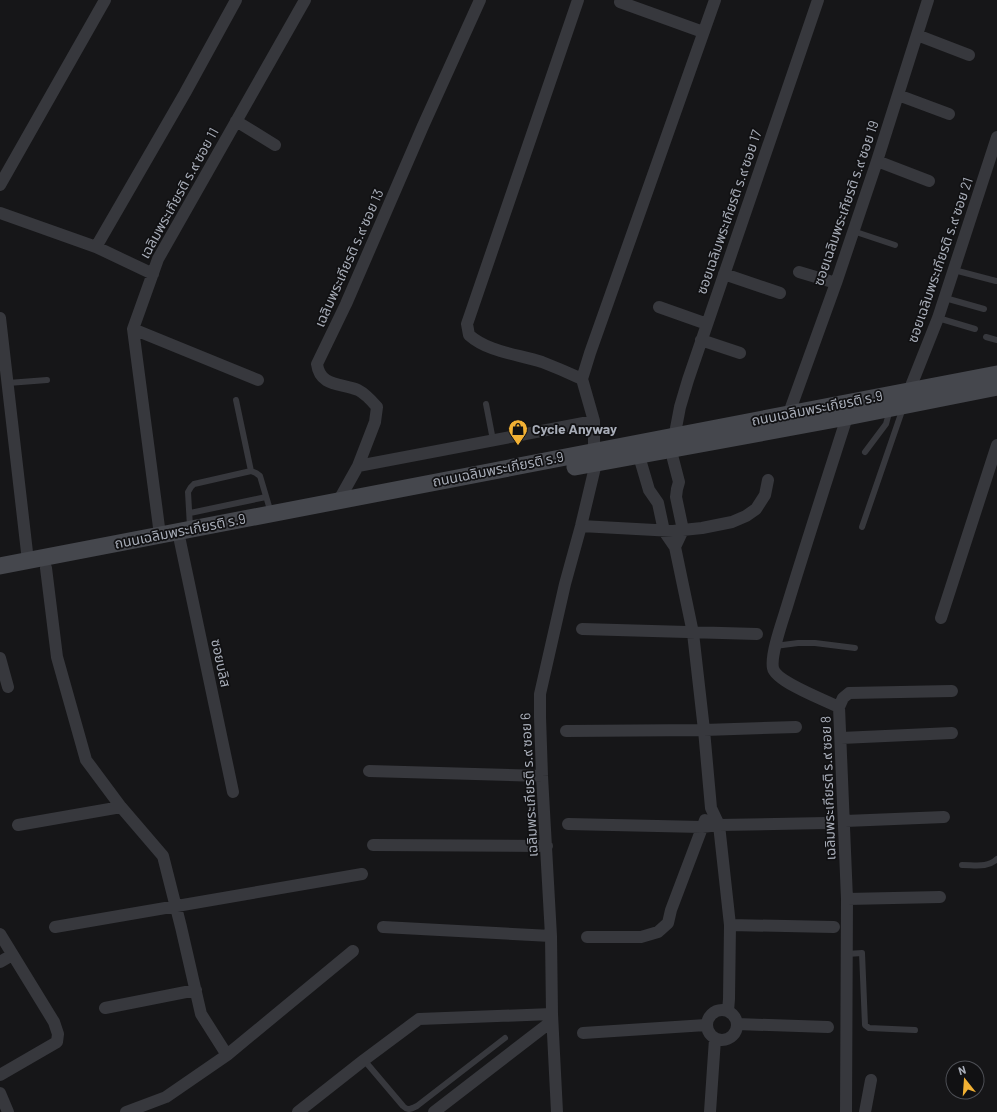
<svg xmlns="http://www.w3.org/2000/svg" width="997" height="1112" font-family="Barlow,'Noto Sans Thai',sans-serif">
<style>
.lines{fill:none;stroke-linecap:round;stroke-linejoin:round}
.service{stroke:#37383d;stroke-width:6}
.minor{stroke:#37383d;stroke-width:12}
.secondary{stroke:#45474d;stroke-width:17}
.labels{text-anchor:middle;stroke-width:3.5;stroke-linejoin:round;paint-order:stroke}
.street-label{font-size:14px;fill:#a8adb8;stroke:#111113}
.poi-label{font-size:14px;font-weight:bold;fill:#a8adb8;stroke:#111113;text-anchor:start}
</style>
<rect width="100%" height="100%" fill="#161618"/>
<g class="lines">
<path class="service" d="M 853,231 L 895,245
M 954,270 L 996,281
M 945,298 L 984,309
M 938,318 L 975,329
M 986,337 L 997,340
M 8,383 L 47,380
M 236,400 L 251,471
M 486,404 L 493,440
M 865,452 L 886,424 L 889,413 L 888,411
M 190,513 L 266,497
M 190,527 L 188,492 L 191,487 L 194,484 L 251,471 L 256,473 L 260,476 L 271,513
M 862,527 L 903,408
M 775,646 L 798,643 L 815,643 L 855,648
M 962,865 C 976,865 987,868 997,859
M 847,954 L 862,953 L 865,1025 L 869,1028 L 915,1030
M 364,1060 L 403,1106 C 408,1111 411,1109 417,1106 L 505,1038"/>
<path class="minor" d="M 578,0 L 467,324 L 469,335 C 488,352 517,354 542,362 C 555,367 569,373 582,379 L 590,353 L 715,0
M 620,2 L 703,32
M 917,35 L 969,55
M 898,95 L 949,114
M 236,121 L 275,145
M 877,161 L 929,181
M 0,185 L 105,0
M 0,213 L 96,247 L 153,274
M 96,247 L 185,93 L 236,0
M 799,272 L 836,283
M 724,274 L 780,293
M 659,307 L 707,324
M 0,318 L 28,561
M 133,329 L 258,380
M 701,340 L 740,353
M 909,391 L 938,318 L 997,137
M 789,413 L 836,283 L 877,161 L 928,0
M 639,456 L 649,490 L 658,503 L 664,531 L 675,547 L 693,633 L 704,730 L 711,808 L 719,825 L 730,925 L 729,999 L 728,1011
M 358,466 L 594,421
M 339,500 L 358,466 L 375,422 L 377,407 C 371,400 366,394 358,390 C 341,383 320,387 317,364 L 346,304 L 423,126 L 480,0
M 581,526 L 673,531 L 702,528 L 732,522 L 746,516 L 756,509 L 765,495 L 768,480
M 160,535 L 133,329 L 158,259 L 305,0
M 180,541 L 233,792
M 675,547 L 683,530 L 676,497 L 677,489 L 679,482 L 672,455 L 672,449 L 680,407 L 688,380 L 818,0
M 46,568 L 57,657 L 86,760 L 121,807 L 163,856 L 181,927 L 201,1014 L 227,1055
M 941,618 L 997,445
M 582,629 L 757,634
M 0,658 L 8,687
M 839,707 L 843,698 L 849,693 L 952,691
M 566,731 L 704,730 L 796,727
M 841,738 L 952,733
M 369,771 L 542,776
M 845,821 L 944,817
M 568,824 L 702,827 L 719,825 L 826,823
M 18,825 L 121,807
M 373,845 L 547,846
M 847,899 L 940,897
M 730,925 L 834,927
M 55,927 L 362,874
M 383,927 L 551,936
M 0,934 L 54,1022 L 58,1034 L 57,1042 L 0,1075
M 587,937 L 641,937 L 658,932 L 668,923 L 671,910 L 705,820
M 0,962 L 12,955
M 105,1008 L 196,990
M707 1025a15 15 0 1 1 30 0a15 15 0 1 1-30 0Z
M 737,1024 L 828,1027
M 583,1033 L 706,1025
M 0,1093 L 8,1112
M 126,1112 L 166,1097 L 227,1055 L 353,951
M 298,1112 L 364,1060 L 419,1019 L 552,1014
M 434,1112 L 552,1021
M 557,1112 L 552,1014 L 551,936 L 542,776 L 540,717 L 540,694 L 565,584 L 581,526 L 596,463 L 594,451 L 594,421 L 582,379
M 710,1112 L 715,1039
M 846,1112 L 847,899 L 839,707 C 826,701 775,681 773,668 C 770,654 784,617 788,603 C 807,541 827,479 847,417
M 865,1112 L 871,1080"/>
<path class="secondary" d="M 575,467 L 847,417 L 997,387
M 0,566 L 997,374"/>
</g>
<defs>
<symbol id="shop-pin" viewBox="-11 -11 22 30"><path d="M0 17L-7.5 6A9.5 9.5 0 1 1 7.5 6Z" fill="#f2b134" stroke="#111113"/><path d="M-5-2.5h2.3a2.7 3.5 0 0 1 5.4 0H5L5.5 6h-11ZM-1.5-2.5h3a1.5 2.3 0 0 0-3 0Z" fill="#111"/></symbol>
</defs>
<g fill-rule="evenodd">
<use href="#shop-pin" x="507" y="418" width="22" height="30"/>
</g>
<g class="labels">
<g class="street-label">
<text transform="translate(179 193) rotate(-61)" y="5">เฉลิมพระเกียรติ ร.๙ ซอย 11</text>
<text transform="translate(846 203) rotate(-71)" y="5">ซอยเฉลิมพระเกียรติ ร.๙ ซอย 19</text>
<text transform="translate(729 212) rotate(-71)" y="5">ซอยเฉลิมพระเกียรติ ร.๙ ซอย 17</text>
<text transform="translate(349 258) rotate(-66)" y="5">เฉลิมพระเกียรติ ร.๙ ซอย 13</text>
<text transform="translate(940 260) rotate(-71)" y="5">ซอยเฉลิมพระเกียรติ ร.๙ ซอย 21</text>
<text transform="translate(817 408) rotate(-11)" y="5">ถนนเฉลิมพระเกียรติ ร.9</text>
<text transform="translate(498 469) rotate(-11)" y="5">ถนนเฉลิมพระเกียรติ ร.9</text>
<text transform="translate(180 531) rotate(-11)" y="5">ถนนเฉลิมพระเกียรติ ร.9</text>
<text transform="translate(221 663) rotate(78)" y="5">ซอยบลิส</text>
<text transform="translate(529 785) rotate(-93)" y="5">เฉลิมพระเกียรติ ร.๙ ซอย 6</text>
<text transform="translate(828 788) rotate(-92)" y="5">เฉลิมพระเกียรติ ร.๙ ซอย 8</text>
</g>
<g class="poi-label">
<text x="532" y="434">Cycle Anyway</text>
</g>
</g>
<g transform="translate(965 1080) rotate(343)"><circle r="19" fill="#111113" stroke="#4d4f55"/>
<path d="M0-3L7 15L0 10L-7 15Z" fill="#f2b134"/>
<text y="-6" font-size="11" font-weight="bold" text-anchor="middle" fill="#a8adb8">N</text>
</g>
</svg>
